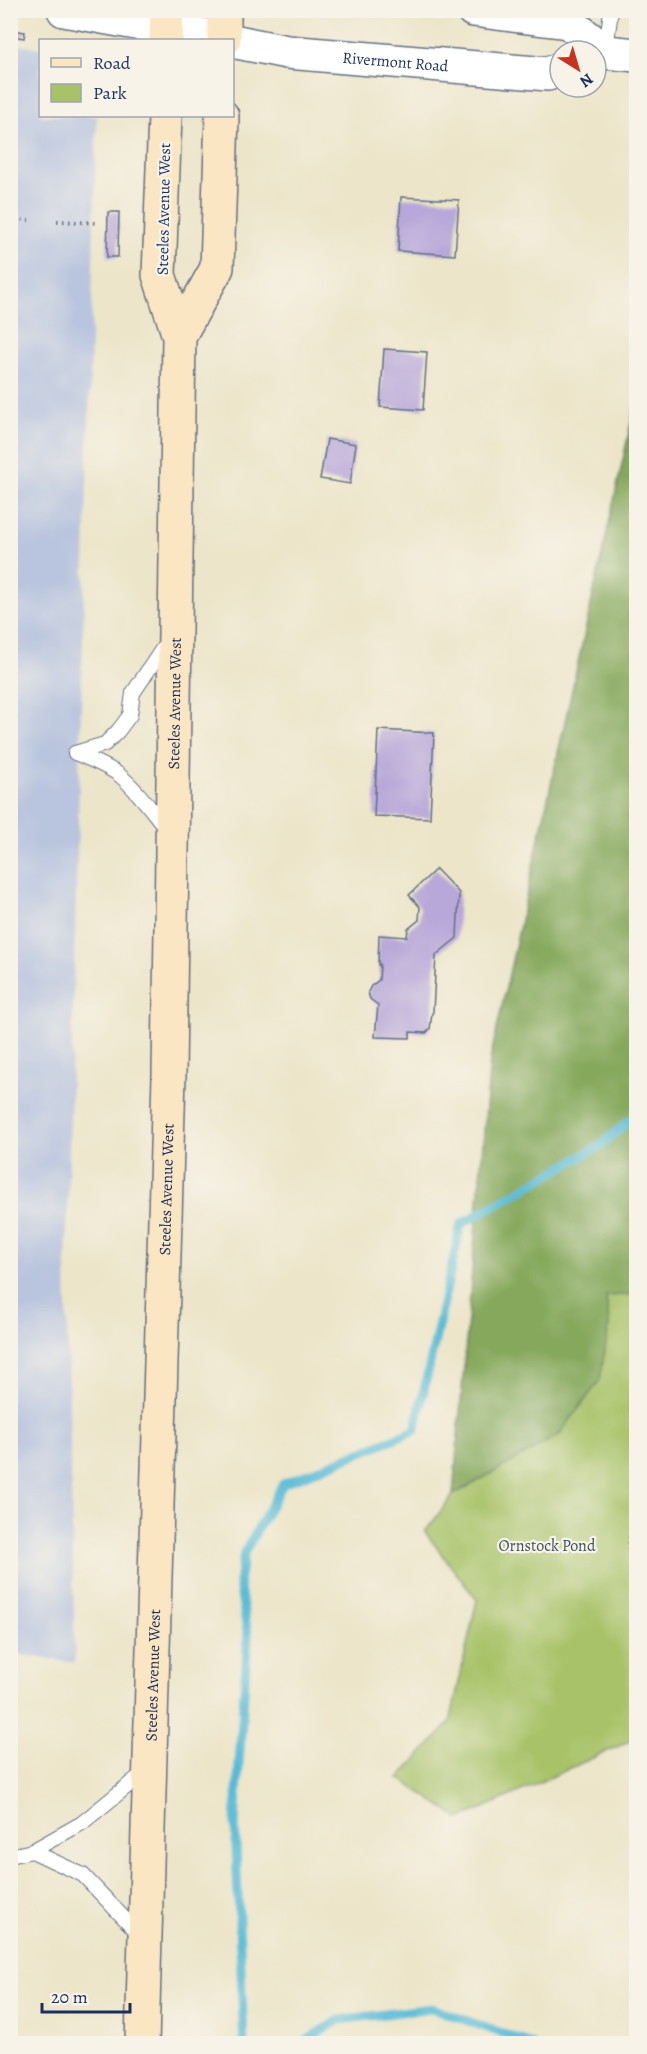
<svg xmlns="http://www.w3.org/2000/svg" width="647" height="2054" font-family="Alegreya,serif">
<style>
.industrial{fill:#b9c5de}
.green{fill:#a7c268;stroke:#617863;stroke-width:1.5}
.forest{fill:#85a85c;stroke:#506c5d;stroke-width:1.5}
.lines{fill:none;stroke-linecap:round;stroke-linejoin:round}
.stream{stroke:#58bbd6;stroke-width:9}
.building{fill:#b8a8d9}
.service-casing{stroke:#646f83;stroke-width:16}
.tertiary-casing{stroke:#646f83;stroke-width:36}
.secondary-casing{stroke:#646f83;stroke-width:36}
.path{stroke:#646f83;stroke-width:4;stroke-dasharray:1.5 4.5;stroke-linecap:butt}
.service{stroke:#fff;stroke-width:14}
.tertiary{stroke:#fff;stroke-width:33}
.secondary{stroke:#fbe6c4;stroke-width:33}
.labels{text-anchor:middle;stroke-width:4.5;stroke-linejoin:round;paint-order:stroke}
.street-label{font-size:16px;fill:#1b2f5e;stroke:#f7f3e8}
.park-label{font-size:16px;fill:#3e5460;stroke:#f7f3e8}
</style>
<rect width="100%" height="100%" fill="#f7f3e8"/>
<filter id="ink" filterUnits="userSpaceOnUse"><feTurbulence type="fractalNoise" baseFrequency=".0167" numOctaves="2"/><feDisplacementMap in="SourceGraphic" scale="12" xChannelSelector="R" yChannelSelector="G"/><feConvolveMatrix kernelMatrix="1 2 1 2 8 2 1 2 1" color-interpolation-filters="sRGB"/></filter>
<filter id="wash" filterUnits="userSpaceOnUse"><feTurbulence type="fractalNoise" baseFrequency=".008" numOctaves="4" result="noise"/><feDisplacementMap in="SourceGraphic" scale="24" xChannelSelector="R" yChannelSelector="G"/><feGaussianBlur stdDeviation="1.35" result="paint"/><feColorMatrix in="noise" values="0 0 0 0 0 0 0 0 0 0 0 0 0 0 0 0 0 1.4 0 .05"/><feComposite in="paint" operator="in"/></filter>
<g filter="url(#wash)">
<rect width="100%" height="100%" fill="#ece5c9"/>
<path class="industrial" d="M 10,44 L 40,48 L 40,116 L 97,116 L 66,1267 L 75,1663 L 10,1653 Z"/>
<path class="green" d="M 636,1294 L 636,1738 L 460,1819 L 399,1778 L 450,1723 L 477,1600 L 425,1532 L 453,1495 L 559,1435 L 609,1325 L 606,1296 Z"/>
<path class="forest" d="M 636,401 L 636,1294 L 606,1296 L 609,1325 L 600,1380 L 559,1435 L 453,1495 L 490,1060 Z"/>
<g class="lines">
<path class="stream" d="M 244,2044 L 235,1822 L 248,1635 L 239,1582 L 244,1553 L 283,1484 L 415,1430 L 461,1224 L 600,1146 L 636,1115
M 301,2044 L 339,2020 L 432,2008 L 532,2044"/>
</g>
<g id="blocks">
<path class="building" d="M 10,30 L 25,32 L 24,38 L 10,36 Z
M 401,197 L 459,200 L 455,255 L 398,251 Z
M 108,212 L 119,212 L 118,257 L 107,257 Z
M 384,349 L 427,352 L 423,410 L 380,407 Z
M 327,439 L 356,444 L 350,484 L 320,479 Z
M 378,730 L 434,733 L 430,818 L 374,816 Z
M 436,869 L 459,893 L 457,938 L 436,955 L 433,1012 L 432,1013 L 430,1029 L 426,1033 L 410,1032 L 410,1038 L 375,1037 L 378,1005 L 370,999 L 368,992 L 371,986 L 379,980 L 380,964 L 378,965 L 379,935 L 407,937 L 408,929 L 419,920 L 420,907 L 409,895 Z"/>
</g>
</g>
<g filter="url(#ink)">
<use href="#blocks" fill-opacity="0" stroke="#646f83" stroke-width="1.5"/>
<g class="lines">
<defs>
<path id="service" d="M 606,50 L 611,10
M 75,753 L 105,744 L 118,731 L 130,715 L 133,693 L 167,642
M 75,753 C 90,759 105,765 118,774 C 137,789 151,810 166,828
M 10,1856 L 32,1851
M 141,1936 L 83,1875 L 32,1851 L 82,1823 L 147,1770"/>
<g id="tertiary">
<path d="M 64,10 L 230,40"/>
<path d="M 473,10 L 568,22 L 606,52"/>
<path id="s1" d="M 232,41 L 287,52 L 548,74 L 560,69"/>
<path d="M 596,56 L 606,52 L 636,55"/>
</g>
<g id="secondary">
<path d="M 166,40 L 167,10"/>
<path d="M 224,40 L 224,10"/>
<path d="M 179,336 L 217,268 L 222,116"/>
<path id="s2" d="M 142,2044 L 169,1075 L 179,336 L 159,275 L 165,116"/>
</g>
</defs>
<use href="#service" class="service-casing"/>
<use href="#tertiary" class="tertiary-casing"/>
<use href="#secondary" class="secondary-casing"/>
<path class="path" d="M 10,219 L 29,220
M 57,221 L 98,223
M 636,1501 L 628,1548 L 636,1573"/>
<use href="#service" class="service"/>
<use href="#tertiary" class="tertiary"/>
<use href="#secondary" class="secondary"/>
</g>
</g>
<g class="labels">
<g class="street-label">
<text dy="6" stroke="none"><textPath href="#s1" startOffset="165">Rivermont Road</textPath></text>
<text transform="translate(163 209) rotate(-89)" y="6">Steeles Avenue West</text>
<text dy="6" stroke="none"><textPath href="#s2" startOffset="1341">Steeles Avenue West</textPath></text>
<text dy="6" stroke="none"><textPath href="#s2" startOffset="855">Steeles Avenue West</textPath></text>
<text dy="6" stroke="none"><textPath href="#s2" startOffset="369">Steeles Avenue West</textPath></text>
</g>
<g class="park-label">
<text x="547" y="1551">Ornstock Pond</text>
</g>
</g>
<rect width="647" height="2054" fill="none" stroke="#f7f3e8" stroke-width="36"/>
<rect x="39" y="39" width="195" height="78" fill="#f7f3e8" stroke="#9fa5b1" stroke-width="1.5"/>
<rect x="51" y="58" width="30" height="9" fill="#fbe6c4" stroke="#9fa5b1" stroke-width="1.5"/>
<text x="93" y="69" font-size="18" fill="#1b2f5e">Road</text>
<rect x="51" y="84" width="30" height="18" fill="#a7c268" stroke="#9fa5b1" stroke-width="1.5"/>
<text x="93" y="99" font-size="18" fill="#1b2f5e">Park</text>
<g transform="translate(578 69) rotate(143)"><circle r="28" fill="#f7f3e8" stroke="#9fa5b1" stroke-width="1.5"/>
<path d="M0-4.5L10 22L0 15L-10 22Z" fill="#c8321e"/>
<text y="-9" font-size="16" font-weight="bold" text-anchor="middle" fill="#1b2f5e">N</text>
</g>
<path d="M42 2003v9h88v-9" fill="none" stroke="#1b2f5e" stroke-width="3"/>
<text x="51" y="2003" font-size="18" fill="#1b2f5e" stroke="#f7f3e8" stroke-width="4.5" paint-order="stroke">20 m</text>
</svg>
